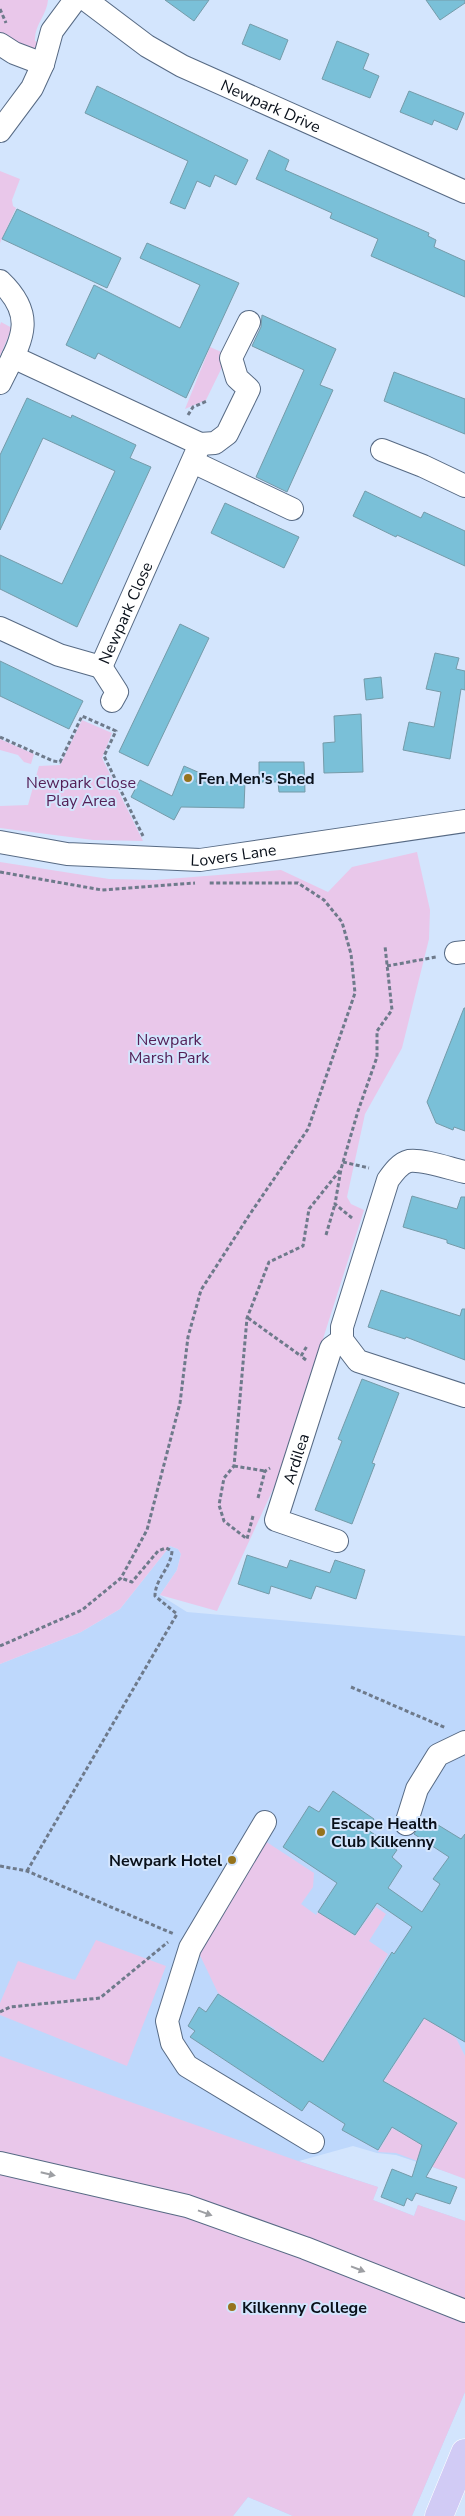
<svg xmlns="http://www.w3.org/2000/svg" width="465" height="2516" font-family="'Nunito Sans',sans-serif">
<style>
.built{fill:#bed8fc}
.green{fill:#e9c7ea}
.building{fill:#7ac0d8;stroke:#759ba9}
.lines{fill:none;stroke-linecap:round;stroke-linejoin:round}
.minor-casing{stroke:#576a84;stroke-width:24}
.major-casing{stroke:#fff;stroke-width:29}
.path{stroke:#6e7a8b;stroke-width:3;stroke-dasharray:4 2.5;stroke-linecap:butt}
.minor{stroke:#fff;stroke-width:22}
.major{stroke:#d1cbf5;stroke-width:28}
.oneway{fill:#9d9fa3}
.poi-dot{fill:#96731d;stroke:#d3e5fd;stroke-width:2}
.labels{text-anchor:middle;stroke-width:4;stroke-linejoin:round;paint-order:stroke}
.street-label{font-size:16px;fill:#09101a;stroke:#d3e5fd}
.poi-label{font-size:16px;font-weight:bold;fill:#09101a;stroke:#d3e5fd;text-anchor:start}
.park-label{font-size:16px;fill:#542057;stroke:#d3e5fd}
</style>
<rect width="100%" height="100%" fill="#d3e5fd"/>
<path class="built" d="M 170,1546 L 178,1549 L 181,1554 L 177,1570 L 160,1595 L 187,1612 L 465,1636 L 465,2178 L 396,2155 L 377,2153 L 353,2146 L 299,2161 L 378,2187 L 373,2200 L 414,2216 L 418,2205 L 465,2221 L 465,2392 L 412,2516 L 293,2516 L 248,2497 L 233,2516 L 0,2516 L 0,1664 L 81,1632 L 120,1609 Z"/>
<path class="green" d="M 0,0 L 48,0 C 47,15 34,25 35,41 L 39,43 L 33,50 L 0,34 Z
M 0,171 L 20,179 L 12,200 L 13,206 L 16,208 L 0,243 Z
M 1,322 L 12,328 L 0,356 L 0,325 Z
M 210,347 L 228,355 L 206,400 L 185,409 Z
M 82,720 L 112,733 L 102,758 L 143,841 L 93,840 L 0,828 L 0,806 L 28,805 L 39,766 L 60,765 Z
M 0,739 L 34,754 L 31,764 L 24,762 L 18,755 L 0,750 Z
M 417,852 L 430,910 L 429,939 L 402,1048 L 365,1114 L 347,1197 L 351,1204 L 364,1210 L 280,1474 L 217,1611 L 160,1595 L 177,1570 L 181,1554 L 178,1549 L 170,1546 L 120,1609 L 81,1632 L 0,1664 L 0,862 L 109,879 L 155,880 L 281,870 L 328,892 L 352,867 Z
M 262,1839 L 314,1873 L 313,1887 L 301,1904 L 316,1915 L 318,1912 L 355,1936 L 376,1907 L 386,1914 L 369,1941 L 388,1954 L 323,2061 L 284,2036 L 274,2052 L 264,2045 L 275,2029 L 218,1993 L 197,1949 Z
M 96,1940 L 166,1966 L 127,2066 L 0,2015 L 0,2003 L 18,1961 L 75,1980 Z
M 445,1987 L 464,2000 L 445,2031 L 456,2038 L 465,2056 L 465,2179 L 396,2153 L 378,2152 L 392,2128 L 424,2146 L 428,2141 L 442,2149 L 458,2123 L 384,2081 Z
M 0,2056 L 298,2161 L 378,2187 L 373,2200 L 414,2216 L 418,2205 L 465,2221 L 465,2303 L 0,2158 Z
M 0,2174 L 185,2211 L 465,2319 L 465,2392 L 412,2516 L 293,2516 L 248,2497 L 233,2516 L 0,2516 Z"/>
<path class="building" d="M 165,0 L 209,0 L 194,21 Z
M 426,0 L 465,0 L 465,3 L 440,20 Z
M 250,24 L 288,40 L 280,60 L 242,44 Z
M 337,41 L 369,54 L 363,69 L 379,76 L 370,98 L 322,79 Z
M 97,86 L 248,160 L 236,185 L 215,175 L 210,187 L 197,181 L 185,209 L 170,203 L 188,161 L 85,113 Z
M 409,91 L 464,113 L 457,130 L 434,120 L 432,125 L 400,112 Z
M 269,150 L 289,160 L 285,170 L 429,233 L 428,236 L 436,240 L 434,247 L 465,261 L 465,297 L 371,256 L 378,239 L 330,218 L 332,213 L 256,179 Z
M 17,209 L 121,258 L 107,288 L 2,239 Z
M 147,243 L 239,283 L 186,398 L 98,353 L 95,359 L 66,345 L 94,285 L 180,328 L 200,285 L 140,258 Z
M 262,315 L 336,349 L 320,385 L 333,390 L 287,492 L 256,477 L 304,370 L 252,346 L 261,327 Z
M 394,372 L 465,399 L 465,434 L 384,401 Z
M 27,398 L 71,418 L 72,415 L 136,445 L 130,458 L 151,467 L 77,627 L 0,589 L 0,555 L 62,584 L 115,471 L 43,438 L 0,530 L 0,455 Z
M 365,491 L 421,518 L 424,512 L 465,531 L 465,566 L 397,535 L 396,537 L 353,516 Z
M 225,503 L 299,537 L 284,568 L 211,533 Z
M 180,624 L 209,638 L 148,766 L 119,752 Z
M 435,653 L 459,658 L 456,669 L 465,671 L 465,690 L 461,689 L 450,759 L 403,750 L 409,722 L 434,727 L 441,692 L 426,689 Z
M 0,661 L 83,701 L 69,729 L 0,696 Z
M 381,677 L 383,698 L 366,700 L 364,679 Z
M 361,714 L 363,772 L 324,773 L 323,743 L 335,742 L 334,716 Z
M 259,762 L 304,762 L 305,792 L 279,792 L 278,782 L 259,782 Z
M 184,766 L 200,773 L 196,782 L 245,782 L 244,808 L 181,807 L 174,820 L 131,797 L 140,780 L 172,796 Z
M 464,1008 L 465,1008 L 465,1131 L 454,1127 L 453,1130 L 436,1123 L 427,1102 Z
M 412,1196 L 457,1209 L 461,1197 L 465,1197 L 465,1249 L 447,1243 L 447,1240 L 403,1227 Z
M 381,1290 L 460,1316 L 462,1309 L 465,1309 L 465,1360 L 406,1337 L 405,1339 L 368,1327 Z
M 362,1379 L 399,1393 L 372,1463 L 375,1464 L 352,1524 L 315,1510 L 342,1441 L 338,1439 Z
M 247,1555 L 287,1568 L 290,1560 L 330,1573 L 335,1560 L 365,1570 L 356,1599 L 316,1586 L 311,1599 L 271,1586 L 269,1594 L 238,1584 Z
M 333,1791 L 374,1819 L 368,1830 L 397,1850 L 392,1857 L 402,1866 L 388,1888 L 422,1912 L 440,1884 L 433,1879 L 449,1857 L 414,1834 L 425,1817 L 461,1839 L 465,1834 L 465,2042 L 424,2018 L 383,2081 L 457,2123 L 426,2177 L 457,2187 L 450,2204 L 416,2193 L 412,2201 L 407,2198 L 404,2206 L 381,2197 L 392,2169 L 412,2177 L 422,2145 L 392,2127 L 378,2150 L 342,2130 L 345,2124 L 309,2101 L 302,2111 L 190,2037 L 195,2031 L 188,2026 L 199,2007 L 206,2012 L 218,1994 L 323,2062 L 392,1952 L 394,1954 L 412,1927 L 377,1903 L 355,1935 L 318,1912 L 337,1883 L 283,1847 L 309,1806 L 319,1812 Z"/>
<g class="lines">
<defs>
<g id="minor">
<path id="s1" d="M 86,0 L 147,46 L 182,66 L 465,192"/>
<path d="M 0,44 L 14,53 L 43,64"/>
<path d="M 0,131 L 32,88 L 43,64 L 52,31 L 75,0"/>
<path d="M 0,281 C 39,318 20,342 0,383"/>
<path d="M 200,444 L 215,443 L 227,434 L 249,389 L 237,378 L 231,358 L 249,322"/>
<path d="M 382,450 L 423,466 L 465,486"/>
<path d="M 193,462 L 292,509"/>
<path id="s2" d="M 0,628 L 59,655 L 101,667 L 200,444 L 13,357"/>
<path d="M 101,667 L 117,692 L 112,701"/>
<path id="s3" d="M 0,842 L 67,854 L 200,860 L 465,821"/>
<path d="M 456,953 L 465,952"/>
<path d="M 465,1172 C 451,1169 423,1159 409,1161 C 400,1163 393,1173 388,1180 L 342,1327 L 342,1340 L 358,1361 L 465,1396"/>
<path id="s4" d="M 337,1541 L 276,1520 L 331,1348 L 342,1340"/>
<path d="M 265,1822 L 190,1948 L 167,2021 L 172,2043 L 187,2066 L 313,2142"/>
<path d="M 406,1824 L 417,1789 L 438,1755 L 465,1742"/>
<path d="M 0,2163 L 187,2206 L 305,2248 L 465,2311"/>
</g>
<path id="major" d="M 439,2516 L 465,2453"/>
</defs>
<use href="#minor" class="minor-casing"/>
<use href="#major" class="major-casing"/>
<path class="path" d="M 0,9 L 6,23
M 188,415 L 193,407 L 207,401
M 0,737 L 53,761 L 60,762 L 82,716 L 116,731 L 104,756 L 143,836
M 0,872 L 102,890 L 195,883
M 387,966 L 436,957
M 343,1162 L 369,1168
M 352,1218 L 335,1204 L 341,1169 L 358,1111 L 377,1057 L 377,1031 L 392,1010 L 385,946
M 326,1235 L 335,1204
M 248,1318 L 301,1356
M 306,1360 L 301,1356 L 307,1346
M 234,1466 L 265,1471
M 258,1498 L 265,1471 L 270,1468
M 253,1516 L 247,1539 L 224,1521 L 219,1505 L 224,1478 L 234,1466 L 247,1318 L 269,1262 L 303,1246 L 309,1209 L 341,1169
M 0,1646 L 82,1610 L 121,1578 L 147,1530 L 180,1403 L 188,1337 L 201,1290 L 250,1214 L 308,1129 L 355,993 L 351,954 L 342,922 L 324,900 L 298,883 L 209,883
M 351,1687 L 446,1728
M 0,1866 L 27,1871 L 174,1934
M 27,1871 L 177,1614 L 155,1596 C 155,1579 171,1568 172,1551 L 166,1548 L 158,1551 L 132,1582 L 121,1578
M 0,2012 L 10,2007 L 100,1998 L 168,1942"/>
<use href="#minor" class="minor"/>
<use href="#major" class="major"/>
</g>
<defs><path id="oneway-solid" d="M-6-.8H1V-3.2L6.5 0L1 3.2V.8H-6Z" transform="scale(1.25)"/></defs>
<g class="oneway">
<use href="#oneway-solid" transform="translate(48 2174) rotate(13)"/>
<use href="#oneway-solid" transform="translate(205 2213) rotate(20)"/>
<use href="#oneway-solid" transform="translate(358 2269) rotate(21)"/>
</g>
<g class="poi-dot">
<circle cx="188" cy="778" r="5"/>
<circle cx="321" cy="1832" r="5"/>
<circle cx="232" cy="1860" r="5"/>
<circle cx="232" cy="2307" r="5"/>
</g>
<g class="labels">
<g class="street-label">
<text dy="6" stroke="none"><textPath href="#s1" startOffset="214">Newpark Drive</textPath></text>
<text dy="6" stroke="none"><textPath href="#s2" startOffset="168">Newpark Close</textPath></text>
<text dy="6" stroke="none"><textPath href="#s3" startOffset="235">Lovers Lane</textPath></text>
<text dy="6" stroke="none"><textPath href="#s4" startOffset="129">Ardilea</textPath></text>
</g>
<g class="poi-label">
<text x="198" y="784">Fen Men's Shed</text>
<text x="331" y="1829">Escape Health<tspan x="331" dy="18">Club Kilkenny</tspan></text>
<text x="222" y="1866" text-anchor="end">Newpark Hotel</text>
<text x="242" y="2313">Kilkenny College</text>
</g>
<g class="park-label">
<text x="81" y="788">Newpark Close<tspan x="81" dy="18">Play Area</tspan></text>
<text x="169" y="1045">Newpark<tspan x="169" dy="18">Marsh Park</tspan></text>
</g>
</g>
</svg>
